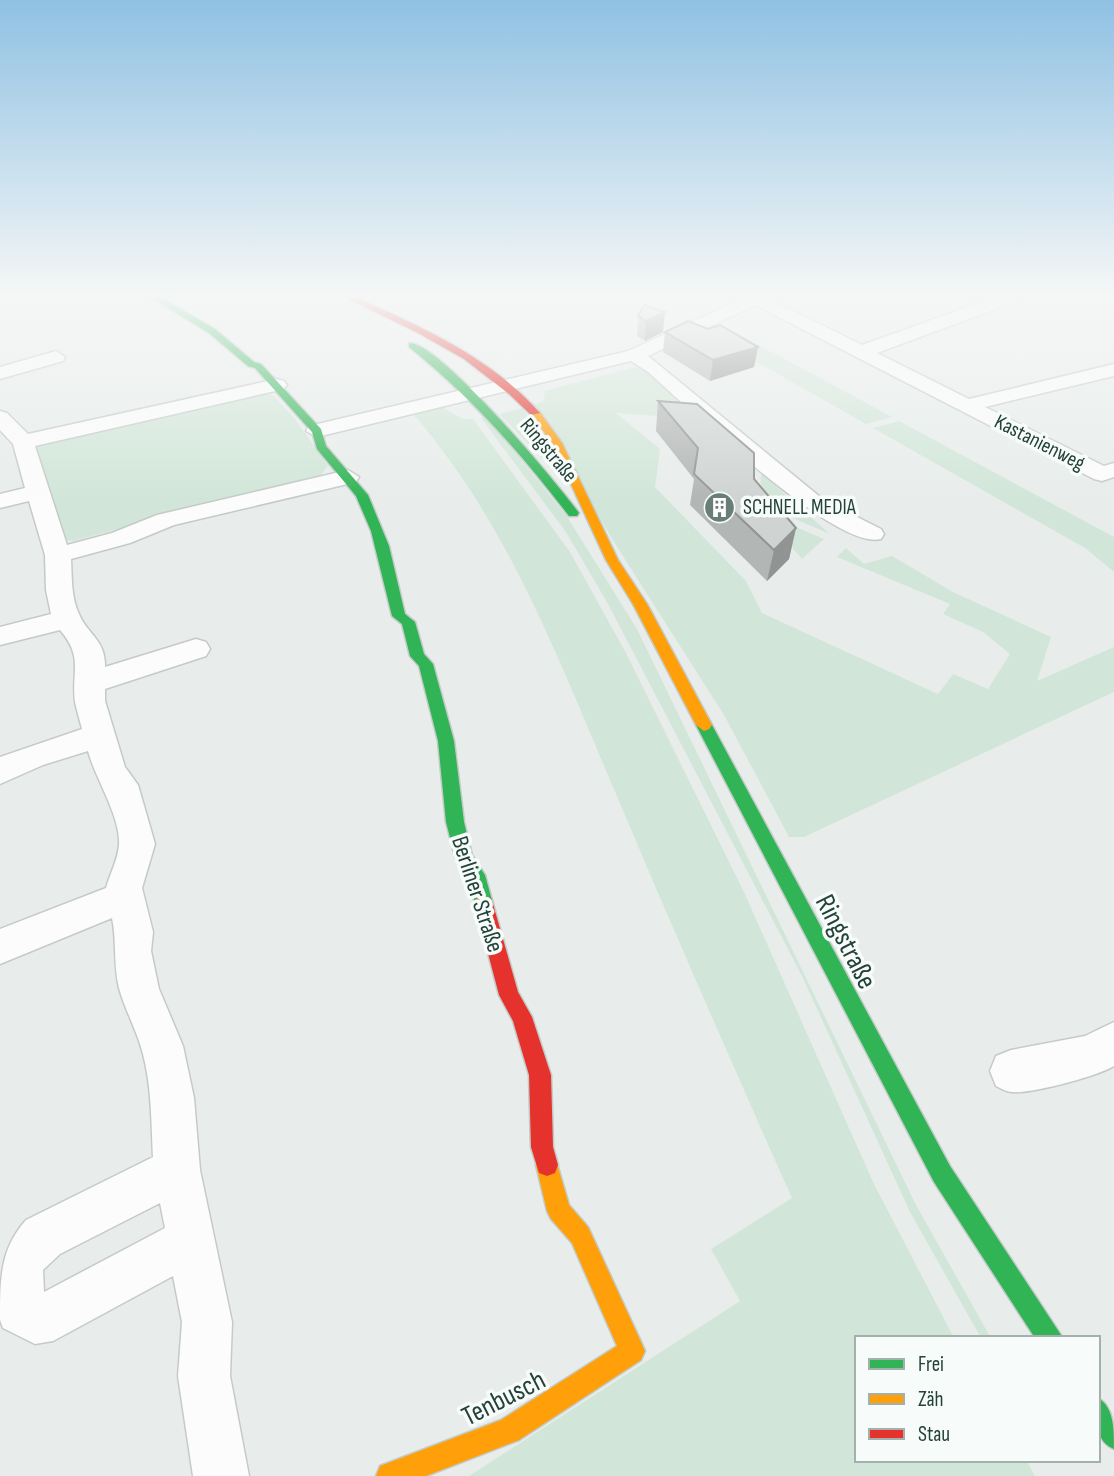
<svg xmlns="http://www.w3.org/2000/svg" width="1114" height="1476" font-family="'Sofia Sans Condensed',sans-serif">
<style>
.green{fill:#d1e6d8}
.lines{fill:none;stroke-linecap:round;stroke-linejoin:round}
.street-casing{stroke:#c5cac8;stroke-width:3}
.fast-casing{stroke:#c3cbc8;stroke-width:3}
.slow-casing{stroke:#c3cbc8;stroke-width:3}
.jam-casing{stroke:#c3cbc8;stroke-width:3}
.street{fill:#fcfcfc;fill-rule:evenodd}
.fast{fill:#30b455;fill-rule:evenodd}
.slow{fill:#ff9f0a;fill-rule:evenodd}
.jam{fill:#e5322d;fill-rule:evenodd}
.wall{fill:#b2b6b5}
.shaded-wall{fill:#919493}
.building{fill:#cfd4d2;stroke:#919493;stroke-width:2}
.labels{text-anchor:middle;stroke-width:7;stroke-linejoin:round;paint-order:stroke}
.far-street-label{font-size:21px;fill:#24423a;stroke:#f7fbf9}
.far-poi-label{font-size:21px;fill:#24423a;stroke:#f7fbf9;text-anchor:start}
.street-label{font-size:24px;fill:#24423a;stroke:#f7fbf9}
.near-street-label{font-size:28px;fill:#24423a;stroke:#f7fbf9}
</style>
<rect width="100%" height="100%" fill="#e8edeb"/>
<path class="green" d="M 722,325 L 892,417 L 866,424 L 706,333 Z
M 639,366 L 687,408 L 672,417 L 616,413 L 660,449 L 655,487 L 746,581 L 762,613 L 938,694 L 953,674 L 988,689 L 1010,654 L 983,632 L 943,614 L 950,604 L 837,557 L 846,548 L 864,564 L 892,556 L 953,592 L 1051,637 L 1037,681 L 1114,647 L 1114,692 L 804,837 L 789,837 L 724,715 L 612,539 L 534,405 L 544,401 L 545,391 Z
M 257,393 L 273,395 L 295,419 L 328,466 L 320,476 L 73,541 L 59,539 L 32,448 L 41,442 Z
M 440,406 L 463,419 L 473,419 L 570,552 L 626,653 L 744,892 L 873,1182 L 954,1338 L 857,1338 L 857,1460 L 1026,1460 L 1035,1476 L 469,1476 L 740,1301 L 711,1249 L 792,1198 C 733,1066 675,934 619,801 C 561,667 511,527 414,415 L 388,421 L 384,417 Z
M 523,408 L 561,478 L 499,414 Z
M 486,417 L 566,515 L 637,629 L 916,1205 L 991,1338 L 981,1338 L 910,1212 L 802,976 L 608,604 L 566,532 L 481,418 Z
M 899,421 L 1114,537 L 1114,572 L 1085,548 L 873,428 Z
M 761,473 L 830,534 L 760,504 Z
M 763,513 L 824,539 L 802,559 Z"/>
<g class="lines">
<defs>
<path id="street" d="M 753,294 L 774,294 L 769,299 L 862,345 L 1004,294 L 1027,294 L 1025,298 L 877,353 L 969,399 L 1114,364 L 1114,376 L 985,407 L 1104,466 L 1114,463 L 1114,477 L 1102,481 L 1094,479 L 755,305 L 648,356 L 825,501 L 881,529 L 884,534 L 881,539 C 835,551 687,406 648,372 L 631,361 L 317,437 L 306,431 L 309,426 L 628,351 Z
M 56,351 L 65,357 L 63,361 L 0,379 L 0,367 Z
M 277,379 L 284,381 L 287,385 L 284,389 L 35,446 L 67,545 L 112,533 L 157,515 L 348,470 L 359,477 L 356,482 L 174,525 L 130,543 L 71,559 C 72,578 71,597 79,614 C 87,634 106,640 105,667 L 196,639 L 206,642 L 210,649 L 206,656 L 105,689 L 105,701 L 125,767 L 138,785 L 155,844 L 142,888 L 153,932 L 151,951 L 159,989 L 183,1046 L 194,1098 L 200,1170 L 232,1322 L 230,1376 L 249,1476 L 193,1476 L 178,1376 L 182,1322 L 173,1276 L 53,1341 L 35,1344 L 3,1328 L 0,1320 C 0,1279 0,1249 26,1220 L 153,1157 C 151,1120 152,1080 140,1044 C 134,1025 124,1007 119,988 C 113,965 117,941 112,918 L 0,964 L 0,929 L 106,888 C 110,874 118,859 119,845 C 121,817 95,778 88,751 L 43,765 L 0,784 L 0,757 L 82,729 C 80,721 77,711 75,702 C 71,671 84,658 60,630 L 0,645 L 0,627 L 51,614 L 46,590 L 45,555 L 29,501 L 0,508 L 0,494 L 25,488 L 13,444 L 0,430 L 0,411 L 7,413 L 28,434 ZM 160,1203 L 165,1228 L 44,1292 L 43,1270 L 60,1254 Z
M 1114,1022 L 1114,1066 C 1098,1076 1031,1094 1012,1092 C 1007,1092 1000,1088 996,1086 L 990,1071 L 996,1056 L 1011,1050 L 1085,1036 Z"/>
<path id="fast" d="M 145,294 L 155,294 L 215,329 L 254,362 L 261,364 L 321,429 L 326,446 L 368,495 L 389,546 L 405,614 L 415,622 L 424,654 L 433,664 L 454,741 L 464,822 L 472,855 L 485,875 L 493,904 L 491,910 L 484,912 L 477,910 L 468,877 L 455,857 L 446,822 L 438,741 L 419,666 L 410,656 L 402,624 L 392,616 L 371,531 L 356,496 L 317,449 L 312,432 L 255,368 L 248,366 L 209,333 Z
M 409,343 C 439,341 558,484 579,513 L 577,516 L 569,516 C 521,453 470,396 409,347 Z
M 704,719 L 712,725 L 950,1166 L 1063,1338 L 1035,1338 L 934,1182 L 696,725 Z
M 1098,1398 C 1114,1407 1114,1429 1114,1449 C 1093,1440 1098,1418 1098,1398 Z"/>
<path id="slow" d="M 531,411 L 539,411 L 562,443 L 618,560 L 647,604 L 712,725 L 709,729 L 704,731 L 696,725 L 633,604 L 606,560 L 552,443 L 530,413 Z
M 547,1154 L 555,1157 L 569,1205 L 588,1227 L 641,1342 L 645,1351 L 641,1360 L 519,1440 L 426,1476 L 376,1476 L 380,1466 L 501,1420 L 617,1346 L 572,1243 L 551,1219 L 547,1211 L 536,1165 L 539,1157 Z"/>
<path id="jam" d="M 338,294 L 348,294 C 416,324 490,356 540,413 L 531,415 L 509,394 L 464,359 L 418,333 Z
M 484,896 L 491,898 L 493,904 L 518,992 L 532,1017 L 551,1075 L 553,1147 L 558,1165 L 555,1173 L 547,1176 L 539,1173 L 531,1147 L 529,1075 L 513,1021 L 499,995 L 475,904 L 477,898 Z"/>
</defs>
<use href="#street" class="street-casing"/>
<use href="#fast" class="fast-casing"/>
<use href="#slow" class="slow-casing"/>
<use href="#jam" class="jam-casing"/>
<use href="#street" class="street"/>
<use href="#fast" class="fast"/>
<use href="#slow" class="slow"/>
<use href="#jam" class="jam"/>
</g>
<path class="wall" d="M 638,316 L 663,332 L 645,341 L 637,336 Z
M 665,332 L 758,347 L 754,367 L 710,381 L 663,352 Z
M 658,401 L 754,479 L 796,528 L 789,559 L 767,581 L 690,505 L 694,479 L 656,431 Z"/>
<path class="shaded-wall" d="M 665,312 L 663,332 L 645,341 L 646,321 Z
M 758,347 L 754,367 L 710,381 L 713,360 Z
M 796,528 L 789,559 L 767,581 L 774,550 Z"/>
<path class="building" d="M 644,305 L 665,312 L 646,321 L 638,316 Z
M 688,321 L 708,329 L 720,325 L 758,347 L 713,360 L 665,332 Z
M 658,401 L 697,404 L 754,453 L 754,479 L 796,528 L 774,550 L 694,474 L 698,448 Z"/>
<linearGradient id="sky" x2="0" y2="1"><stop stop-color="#8fc1e3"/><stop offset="0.59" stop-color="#f5f7f6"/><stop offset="1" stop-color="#f5f7f6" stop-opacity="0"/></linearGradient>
<rect width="1114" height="500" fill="url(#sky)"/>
<defs>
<symbol id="building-disc" viewBox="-11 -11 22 22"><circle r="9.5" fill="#697e78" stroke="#f7fbf9"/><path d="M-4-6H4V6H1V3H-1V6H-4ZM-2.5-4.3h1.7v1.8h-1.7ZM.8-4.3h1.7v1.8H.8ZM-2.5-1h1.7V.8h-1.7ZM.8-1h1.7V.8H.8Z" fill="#fff"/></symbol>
</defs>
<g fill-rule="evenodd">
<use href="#building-disc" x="702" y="490" width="35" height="35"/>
</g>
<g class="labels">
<g class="far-street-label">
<text transform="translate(1040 442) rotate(27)" y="7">Kastanienweg</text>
<text transform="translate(549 450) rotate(50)" y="7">Ringstraße</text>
</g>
<g class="far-poi-label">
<text x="743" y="514">SCHNELL MEDIA</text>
</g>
<g class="street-label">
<text transform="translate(478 894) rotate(72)" y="8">Berliner Straße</text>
</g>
<g class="near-street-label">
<text transform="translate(847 941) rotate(63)" y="10">Ringstraße</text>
<text transform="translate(503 1397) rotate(-27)" y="10">Tenbusch</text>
</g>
</g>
<rect x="855" y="1336" width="245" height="126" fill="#f7fbf9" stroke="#a3b1ad" stroke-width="2"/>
<rect x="869" y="1359" width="35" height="10" fill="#30b455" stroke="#a3b1ad" stroke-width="2"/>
<text x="918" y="1371" font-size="21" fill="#24423a">Frei</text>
<rect x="869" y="1394" width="35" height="10" fill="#ff9f0a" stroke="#a3b1ad" stroke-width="2"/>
<text x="918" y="1406" font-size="21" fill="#24423a">Zäh</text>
<rect x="869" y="1429" width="35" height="10" fill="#e5322d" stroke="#a3b1ad" stroke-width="2"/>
<text x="918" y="1441" font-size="21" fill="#24423a">Stau</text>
</svg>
